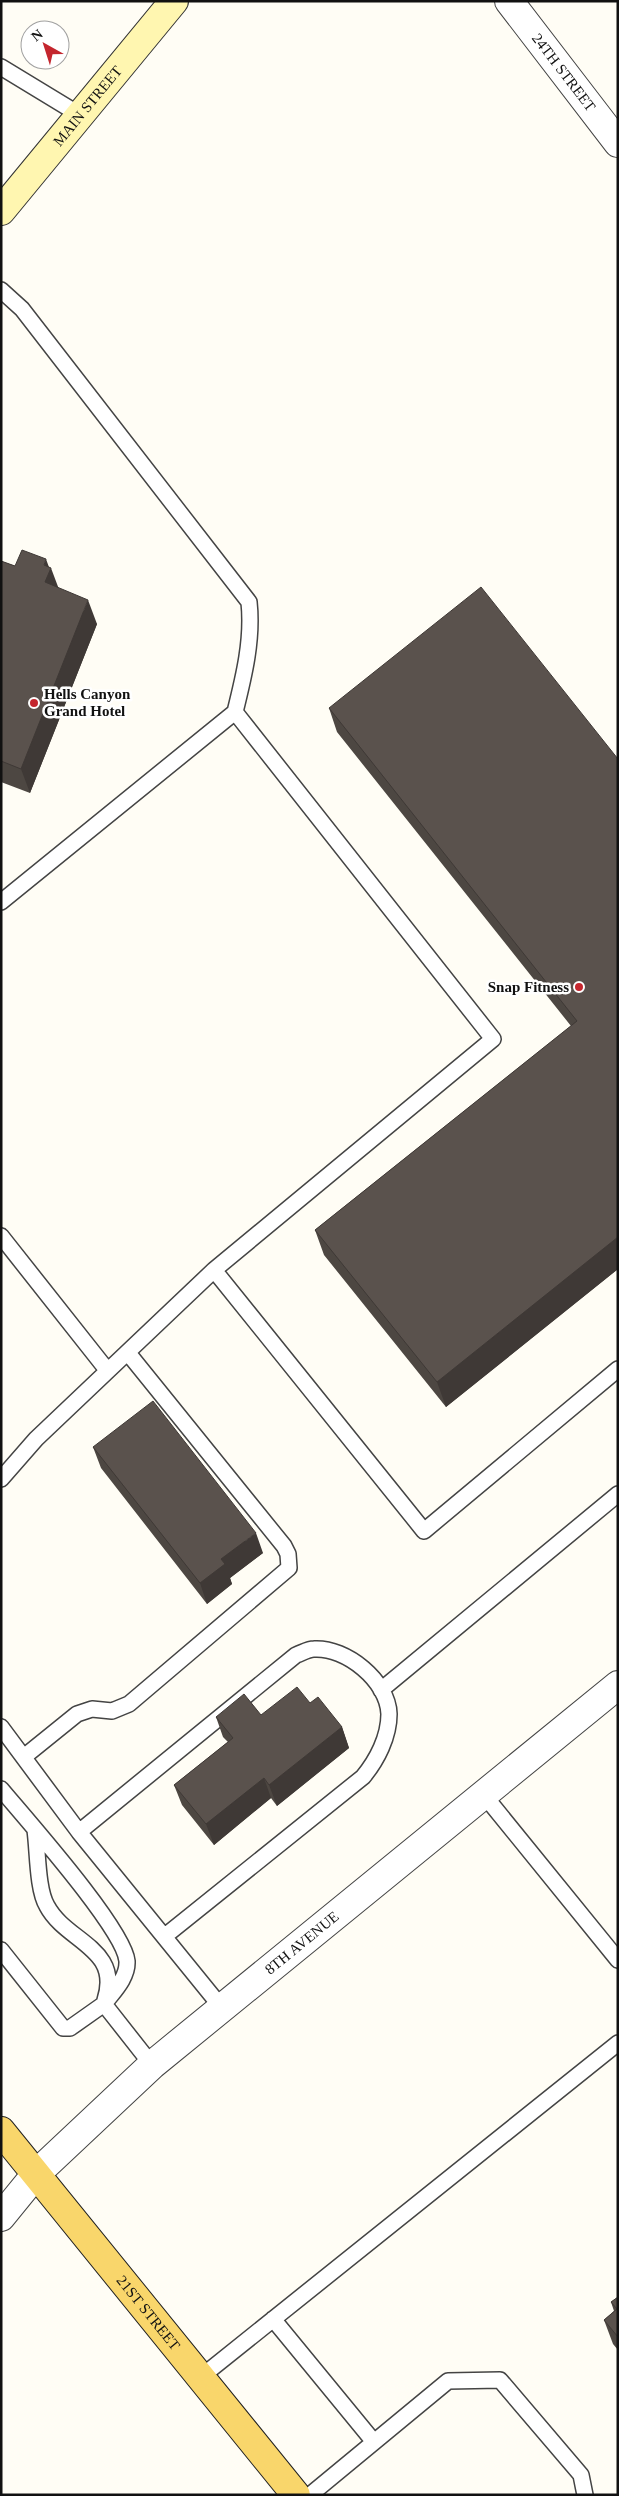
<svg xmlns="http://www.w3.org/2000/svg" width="619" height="2496" font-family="Georgia,serif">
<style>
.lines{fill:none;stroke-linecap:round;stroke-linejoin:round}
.lane-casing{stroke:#444;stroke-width:18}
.street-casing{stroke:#444;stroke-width:30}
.secondary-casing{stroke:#333;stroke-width:30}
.primary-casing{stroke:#222;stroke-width:30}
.lane{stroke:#fff;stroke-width:15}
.street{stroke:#fff;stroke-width:28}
.secondary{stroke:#fff6b0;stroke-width:28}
.primary{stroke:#f9d66b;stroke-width:28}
.wall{fill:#4d4742}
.shaded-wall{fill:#3f3936}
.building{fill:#5a524d;stroke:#3f3936}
.poi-dot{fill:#c4262e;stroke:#fff;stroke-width:2}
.labels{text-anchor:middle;stroke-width:5;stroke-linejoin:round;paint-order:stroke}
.street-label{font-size:15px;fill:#111;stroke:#fff}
.poi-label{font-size:15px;font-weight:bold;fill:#111;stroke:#fff;text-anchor:start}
</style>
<rect width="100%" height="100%" fill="#fffdf5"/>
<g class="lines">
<defs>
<path id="lane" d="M 1,67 L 80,115
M 1,290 L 22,309 L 249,602 C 253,639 244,676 235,712 L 1,902
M 1,1236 L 107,1370
M 214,1270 L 424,1531 L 618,1369
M 1,1479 L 36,1439 L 214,1270 L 493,1039 L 235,712
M 381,1690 L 618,1494
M 1,1727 L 79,1832 L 222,2008
M 25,1756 L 77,1714 L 92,1709 L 112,1711 L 129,1704 L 289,1568 L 288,1554 L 284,1546 L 128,1353
M 1,1789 C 26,1819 124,1929 127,1961 C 128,1978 113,1992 104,2004
M 484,1795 L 618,1960
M 35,1830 C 38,1851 37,1889 47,1906 C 66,1942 122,1948 105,2000
M 79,1832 L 296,1655 C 302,1653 308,1649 314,1649 C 346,1647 388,1681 389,1714 C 389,1737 377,1760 363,1777 L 165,1936
M 1,1950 L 63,2028 L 70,2028 L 104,2004 L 152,2065
M 273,2319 L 374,2442
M 201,2377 L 618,2043
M 310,2495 L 448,2381 L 500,2380 L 581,2475 L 585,2495"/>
<g id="street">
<path id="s1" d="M 509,1 L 618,143"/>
<path id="s2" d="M 1,2217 L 36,2174 L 152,2065 L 618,1685"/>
</g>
<g id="secondary">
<path id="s3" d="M 1,211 L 174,1"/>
</g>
<g id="primary">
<path id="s4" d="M 1,2131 L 296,2495"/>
</g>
</defs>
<use href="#lane" class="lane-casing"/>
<use href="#street" class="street-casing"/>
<use href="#secondary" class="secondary-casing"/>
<use href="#primary" class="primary-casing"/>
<use href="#lane" class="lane"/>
<use href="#street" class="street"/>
<use href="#secondary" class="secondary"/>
<use href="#primary" class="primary"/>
</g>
<path class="wall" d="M 1,561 L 15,566 L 48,567 L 58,588 L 97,624 L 30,793 L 1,782 Z
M 329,708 L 618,759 L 618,1269 L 446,1407 L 324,1255 L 315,1230 L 571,1026 L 337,732 Z
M 93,1447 L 263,1553 L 230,1578 L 232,1584 L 207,1604 L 101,1468 Z
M 310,1703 L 342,1727 L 349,1748 L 277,1806 L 271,1798 L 214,1845 L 182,1805 L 174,1785 L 228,1742 L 223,1737 L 216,1717 L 261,1715 Z
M 618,2297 L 618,2350 L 613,2344 L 604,2320 L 614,2311 L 611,2302 Z"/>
<path class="shaded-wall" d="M 46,559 L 50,570 L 51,568 L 60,592 L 45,582 L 44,565 Z
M 88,600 L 97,624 L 30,793 L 21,769 Z
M 618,1237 L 618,1269 L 446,1407 L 437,1382 Z
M 256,1533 L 263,1553 L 230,1578 L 232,1584 L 207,1604 L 200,1583 L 221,1559 Z
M 342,1727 L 349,1748 L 277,1806 L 269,1785 Z
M 264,1778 L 271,1798 L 214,1845 L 206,1824 Z"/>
<path class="building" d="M 22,550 L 46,559 L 44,565 L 51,568 L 45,582 L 88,600 L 21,769 L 1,761 L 1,561 L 15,566 Z
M 481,587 L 618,759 L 618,1237 L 437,1382 L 315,1230 L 577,1021 L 329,708 Z
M 153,1401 L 256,1533 L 221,1559 L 225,1564 L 200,1583 L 93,1447 Z
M 297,1687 L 310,1703 L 318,1697 L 342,1727 L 269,1785 L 264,1778 L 206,1824 L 174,1785 L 233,1738 L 216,1717 L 244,1694 L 261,1715 Z
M 618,2297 L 618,2337 L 604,2320 L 617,2309 L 611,2302 Z"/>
<g class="poi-dot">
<circle cx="34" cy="703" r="5"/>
<circle cx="579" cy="987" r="5"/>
</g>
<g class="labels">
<g class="street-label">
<text dy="5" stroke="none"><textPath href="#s1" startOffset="90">24TH STREET</textPath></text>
<text dy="5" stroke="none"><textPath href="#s3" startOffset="136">MAIN STREET</textPath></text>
<text dy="5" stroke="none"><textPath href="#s2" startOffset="408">8TH AVENUE</textPath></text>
<text dy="5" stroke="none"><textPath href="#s4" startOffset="234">21ST STREET</textPath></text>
</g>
<g class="poi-label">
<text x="44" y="699">Hells Canyon<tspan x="44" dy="17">Grand Hotel</tspan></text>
<text x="569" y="992" text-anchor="end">Snap Fitness</text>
</g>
</g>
<rect width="619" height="2496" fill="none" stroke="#111111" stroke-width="5"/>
<g transform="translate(45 45) rotate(321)"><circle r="24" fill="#ffffff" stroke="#a0a0a0"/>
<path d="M0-4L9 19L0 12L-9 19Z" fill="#c4262e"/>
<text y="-8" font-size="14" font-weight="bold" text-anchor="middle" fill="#111111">N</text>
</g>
</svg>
